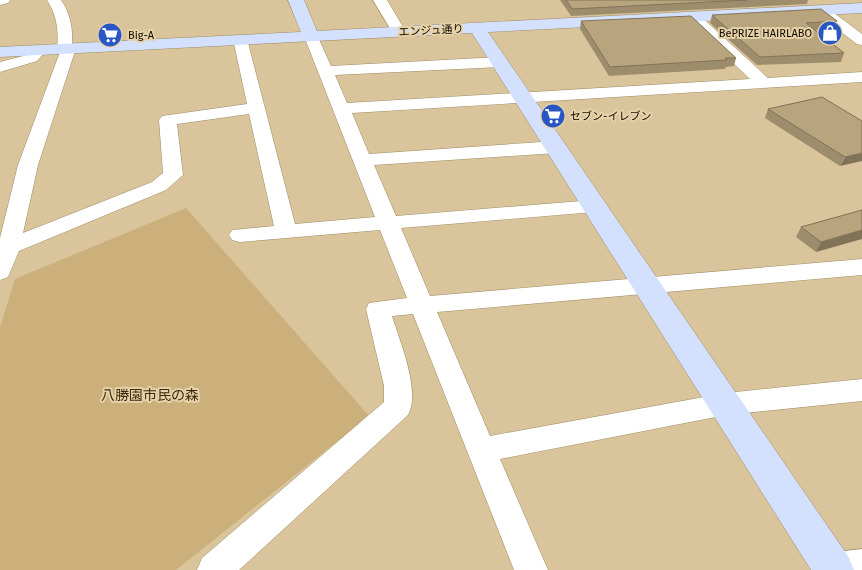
<svg xmlns="http://www.w3.org/2000/svg" width="862" height="570" font-family="'Fira Sans','Noto Sans JP',sans-serif">
<style>
.green{fill:#cbb07b}
.lines{fill:none;stroke-linecap:round;stroke-linejoin:round}
.street-casing{stroke:#9f8c65;stroke-width:1}
.secondary-casing{stroke:#9f8c65;stroke-width:1}
.street{fill:#fff;fill-rule:evenodd}
.secondary{fill:#d3e1fe;fill-rule:evenodd}
.wall{fill:#9e8d6c}
.shaded-wall{fill:#817358}
.building{fill:#b8a47d;stroke:#817358}
.labels{text-anchor:middle;stroke-width:4;stroke-linejoin:round;paint-order:stroke}
.far-street-label{font-size:11px;fill:#120b01;stroke:#e6d1a8}
.far-poi-label{font-size:11px;fill:#120b01;stroke:#e6d1a8;text-anchor:start}
.park-label{font-size:14px;fill:#3a2b0b;stroke:#e6d1a8}
</style>
<rect width="100%" height="100%" fill="#d9c49c"/>
<path class="green" d="M 186,208 L 369,416 L 176,570 L 0,570 L 0,327 L 15,279 Z"/>
<g class="lines">
<defs>
<path id="street" d="M 0,0 L 10,0 L 8,3 L 0,5 Z
M 47,0 L 61,0 C 70,13 73,28 72,44 L 76,48 L 38,165 L 23,233 L 152,182 L 163,173 L 159,120 L 162,116 L 247,104 L 233,39 L 235,36 L 245,36 L 247,39 L 295,224 L 375,217 L 304,36 L 306,33 L 316,33 L 331,66 L 500,57 L 505,59 L 508,62 L 505,65 L 500,67 L 335,75 L 347,103 L 750,79 L 688,20 L 686,17 L 693,13 L 698,14 L 768,78 L 862,72 L 862,82 L 352,113 L 369,154 L 556,141 L 563,143 L 565,147 L 563,151 L 556,153 L 374,165 L 396,216 L 594,200 L 601,202 L 604,206 L 601,210 L 594,212 L 401,228 L 430,296 L 862,259 L 862,275 L 437,312 L 490,436 L 726,393 L 862,379 L 862,401 L 726,415 L 500,459 L 548,570 L 514,570 L 413,314 L 392,316 C 400,342 421,391 408,415 L 239,570 L 197,570 L 202,558 L 384,402 L 384,386 L 366,309 L 369,303 L 407,298 L 380,230 L 240,242 L 232,240 L 229,235 L 232,230 L 274,226 L 249,114 L 177,124 L 183,175 L 166,190 L 19,251 L 8,277 L 0,280 L 0,238 L 18,165 L 60,52 L 57,49 C 59,32 57,15 47,0 Z
M 373,0 L 387,0 L 406,32 L 404,35 L 394,35 Z
M 821,6 L 826,7 L 862,34 L 862,45 L 857,44 L 816,13 L 814,10 Z
M 40,46 L 45,47 L 47,50 L 37,61 L 0,72 L 0,62 L 27,55 L 35,47 Z
M 862,549 L 862,570 L 811,570 L 816,558 L 828,553 Z"/>
<path id="secondary" d="M 288,0 L 304,0 L 317,31 L 862,3 L 862,13 L 488,32 L 848,556 L 854,570 L 811,570 L 472,33 L 0,57 L 0,47 L 301,32 Z"/>
</defs>
<use href="#street" class="street-casing"/>
<use href="#secondary" class="secondary-casing"/>
<use href="#street" class="street"/>
<use href="#secondary" class="secondary"/>
</g>
<path class="wall" d="M 560,0 L 808,0 L 807,4 L 571,16 Z
M 712,15 L 837,21 L 834,29 L 815,30 L 844,53 L 841,62 L 757,65 L 710,23 Z
M 581,21 L 736,58 L 734,66 L 726,67 L 725,69 L 609,76 L 580,29 Z
M 768,109 L 862,121 L 840,166 L 765,118 Z
M 862,210 L 816,252 L 796,237 L 801,227 Z"/>
<path class="shaded-wall" d="M 862,153 L 862,161 L 840,166 L 845,157 Z
M 862,230 L 862,239 L 816,252 L 821,242 Z"/>
<path class="building" d="M 566,0 L 747,0 L 572,9 Z
M 821,9 L 837,21 L 806,23 L 844,53 L 760,57 L 712,15 Z
M 691,16 L 736,58 L 725,58 L 727,60 L 610,67 L 581,21 Z
M 822,97 L 862,121 L 862,153 L 845,157 L 768,109 Z
M 862,210 L 862,230 L 821,242 L 801,227 Z"/>
<defs>
<symbol id="shop-disc" viewBox="-11 -11 22 22"><circle r="9.5" fill="#2856c5" stroke="#e6d1a8"/><path d="M-5-2.5h2.3a2.7 3.5 0 0 1 5.4 0H5L5.5 6h-11ZM-1.5-2.5h3a1.5 2.3 0 0 0-3 0Z" fill="#fff"/></symbol>
<symbol id="supermarket-disc" viewBox="-11 -11 22 22"><circle r="9.5" fill="#2856c5" stroke="#e6d1a8"/><path d="M-6-5.5h2.5l.6 2H6L4.5 2H-2.5L-4.4-4H-6ZM-1.5 3.2a1.3 1.3 0 1 0 .1 0ZM3 3.2a1.3 1.3 0 1 0 .1 0Z" fill="#fff"/></symbol>
</defs>
<g fill-rule="evenodd">
<use href="#shop-disc" x="816" y="19" width="28" height="28"/>
<use href="#supermarket-disc" x="96" y="21" width="28" height="28"/>
<use href="#supermarket-disc" x="539" y="102" width="28" height="28"/>
</g>
<g class="labels">
<g class="far-street-label">
<text transform="translate(431 30) rotate(-3)" y="4">エンジュ通り</text>
</g>
<g class="far-poi-label">
<text x="812" y="37" text-anchor="end">BePRIZE HAIRLABO</text>
<text x="128" y="39">Big-A</text>
<text x="570" y="120">セブン-イレブン</text>
</g>
<g class="park-label">
<text x="150" y="400">八勝園市民の森</text>
</g>
</g>
</svg>
